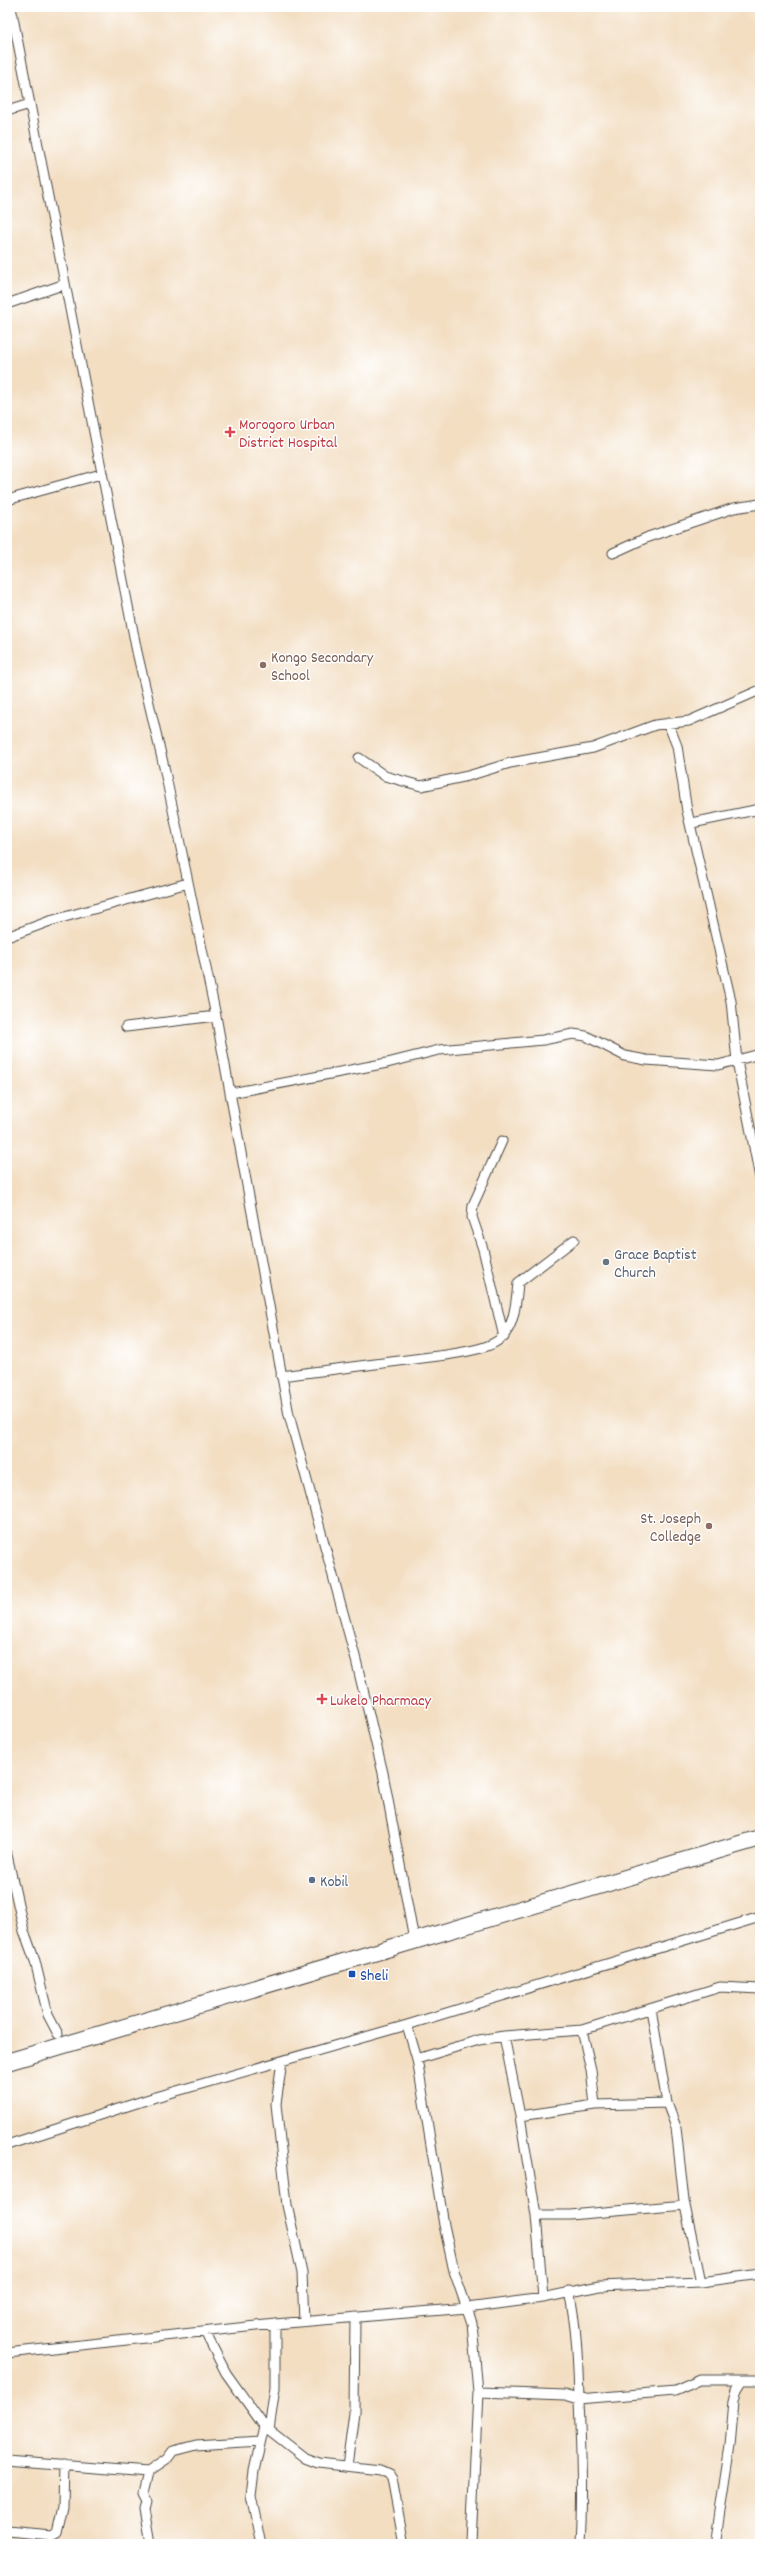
<svg xmlns="http://www.w3.org/2000/svg" width="767" height="2551" font-family="Dekko,sans-serif">
<style>
.lines{fill:none;stroke-linecap:round;stroke-linejoin:round}
.street-casing{stroke:#494642;stroke-width:11}
.highway-casing{stroke:#494642;stroke-width:18}
.street{stroke:#fff;stroke-width:9}
.highway{stroke:#fff;stroke-width:16}
.health-dot{fill:#e0444e;stroke:#fff;stroke-width:1.5}
.education-dot{fill:#8d6e63;stroke:#fff;stroke-width:1.5}
.worship-dot{fill:#6b7280;stroke:#fff;stroke-width:1.5}
.service-dot{fill:#5c6f8a;stroke:#fff;stroke-width:1.5}
.transit-dot{fill:#1a4fb4;stroke:#fff;stroke-width:1.5}
.labels{text-anchor:middle;stroke-width:3;stroke-linejoin:round;paint-order:stroke}
.health-label{font-size:16px;fill:#be3a42;stroke:#fff;text-anchor:start}
.education-label{font-size:16px;fill:#785e54;stroke:#fff;text-anchor:start}
.worship-label{font-size:16px;fill:#5b616d;stroke:#fff;text-anchor:start}
.service-label{font-size:16px;fill:#4e5e75;stroke:#fff;text-anchor:start}
.transit-label{font-size:16px;fill:#164399;stroke:#fff;text-anchor:start}
</style>
<rect width="100%" height="100%" fill="#fff"/>
<filter id="ink" filterUnits="userSpaceOnUse"><feTurbulence type="fractalNoise" baseFrequency=".025" numOctaves="2"/><feDisplacementMap in="SourceGraphic" scale="8" xChannelSelector="R" yChannelSelector="G"/><feConvolveMatrix kernelMatrix="1 2 1 2 8 2 1 2 1" color-interpolation-filters="sRGB"/></filter>
<filter id="wash" filterUnits="userSpaceOnUse"><feTurbulence type="fractalNoise" baseFrequency=".012" numOctaves="4" result="noise"/><feDisplacementMap in="SourceGraphic" scale="16" xChannelSelector="R" yChannelSelector="G"/><feGaussianBlur stdDeviation="0.9" result="paint"/><feColorMatrix in="noise" values="0 0 0 0 0 0 0 0 0 0 0 0 0 0 0 0 0 1.4 0 .05"/><feComposite in="paint" operator="in"/></filter>
<g filter="url(#wash)">
<rect width="100%" height="100%" fill="#f3dec2"/>
</g>
<g filter="url(#ink)">
<g class="lines">
<defs>
<path id="street" d="M 11,7 L 137,652 L 164,767 L 216,1016 L 289,1415 L 356,1660 L 383,1773 L 414,1940
M 7,111 L 30,104
M 7,304 L 65,284
M 7,500 L 101,474
M 613,553 L 648,537 L 734,508 L 760,504
M 668,723 L 677,746 L 687,811 L 731,1001 L 737,1061 L 760,1178
M 359,758 L 385,776 L 421,786 L 468,776 L 510,763 L 593,748 L 655,725 L 689,721 L 760,690
M 692,823 L 760,809
M 7,937 L 50,921 L 188,883
M 126,1027 L 216,1016
M 231,1093 L 387,1063 L 439,1050 L 543,1040 L 573,1034 L 586,1036 L 625,1056 L 646,1060 L 718,1065 L 760,1054
M 502,1141 L 473,1205 L 472,1217 L 483,1249 L 504,1337
M 281,1376 L 446,1355 C 503,1346 513,1342 518,1283 L 574,1240
M 7,1855 L 24,1931 L 35,1961 L 48,2015 L 58,2034
M 651,2009 L 667,2103 L 676,2127 L 684,2201 L 701,2282
M 407,2025 L 417,2059 L 444,2225 L 454,2271 L 472,2323 L 478,2392 L 471,2544
M 582,2030 L 591,2070 L 595,2105
M 504,2036 L 520,2116 L 536,2215 L 543,2298
M 417,2059 L 479,2040 L 504,2036 L 582,2030 L 720,1987 L 760,1989
M 282,2061 L 276,2104 L 287,2205 L 302,2273 L 304,2321
M 520,2116 L 595,2105 L 667,2103
M 7,2145 L 149,2099 L 407,2025 L 760,1917
M 536,2215 L 570,2215 L 685,2205
M 569,2291 C 577,2328 578,2363 579,2400 C 581,2448 583,2496 580,2544
M 205,2332 L 226,2373 L 264,2426 L 305,2458 L 318,2463 L 380,2470 L 389,2474 L 392,2479 L 404,2544
M 7,2353 L 275,2324 L 467,2308 L 543,2298 L 599,2286 L 701,2282 L 760,2274
M 478,2392 L 565,2395 L 579,2399 L 675,2391 L 700,2380 L 760,2380
M 269,2430 L 275,2388 L 275,2324
M 7,2461 L 148,2472
M 347,2466 L 354,2413 L 355,2317
M 7,2531 L 51,2535 L 57,2532 L 63,2506 L 64,2465
M 151,2544 L 145,2510 L 147,2502 L 143,2494 L 148,2472 L 167,2459 L 173,2451 L 196,2445 L 260,2441
M 261,2544 L 251,2496 L 254,2471 L 264,2426
M 715,2544 L 730,2446 L 734,2401 L 737,2389 L 742,2381"/>
<path id="highway" d="M 7,2062 L 760,1838"/>
</defs>
<use href="#street" class="street-casing"/>
<use href="#highway" class="highway-casing"/>
<use href="#street" class="street"/>
<use href="#highway" class="highway"/>
</g>
</g>
<g class="health-dot">
<path d="M228 426h4v4h4v4h-4v4h-4v-4h-4v-4h4z"/>
<path d="M320 1693h4v4h4v4h-4v4h-4v-4h-4v-4h4z"/>
</g>
<g class="education-dot">
<circle cx="263" cy="665" r="4"/>
<circle cx="709" cy="1526" r="4"/>
</g>
<circle class="worship-dot" cx="606" cy="1262" r="4"/>
<circle class="service-dot" cx="312" cy="1880" r="4"/>
<rect class="transit-dot" x="348" y="1970" width="8" height="8" rx="2"/>
<g class="labels">
<g class="health-label">
<text x="239" y="429">Morogoro Urban<tspan x="239" dy="18">District Hospital</tspan></text>
<text x="330" y="1705">Lukelo Pharmacy</text>
</g>
<g class="education-label">
<text x="271" y="662">Kongo Secondary<tspan x="271" dy="18">School</tspan></text>
<text x="701" y="1523" text-anchor="end">St. Joseph<tspan x="701" dy="18">Colledge</tspan></text>
</g>
<g class="worship-label">
<text x="614" y="1259">Grace Baptist<tspan x="614" dy="18">Church</tspan></text>
</g>
<g class="service-label">
<text x="320" y="1886">Kobil</text>
</g>
<g class="transit-label">
<text x="360" y="1980">Sheli</text>
</g>
</g>
<rect width="767" height="2551" fill="none" stroke="#fff" stroke-width="24"/>
</svg>
